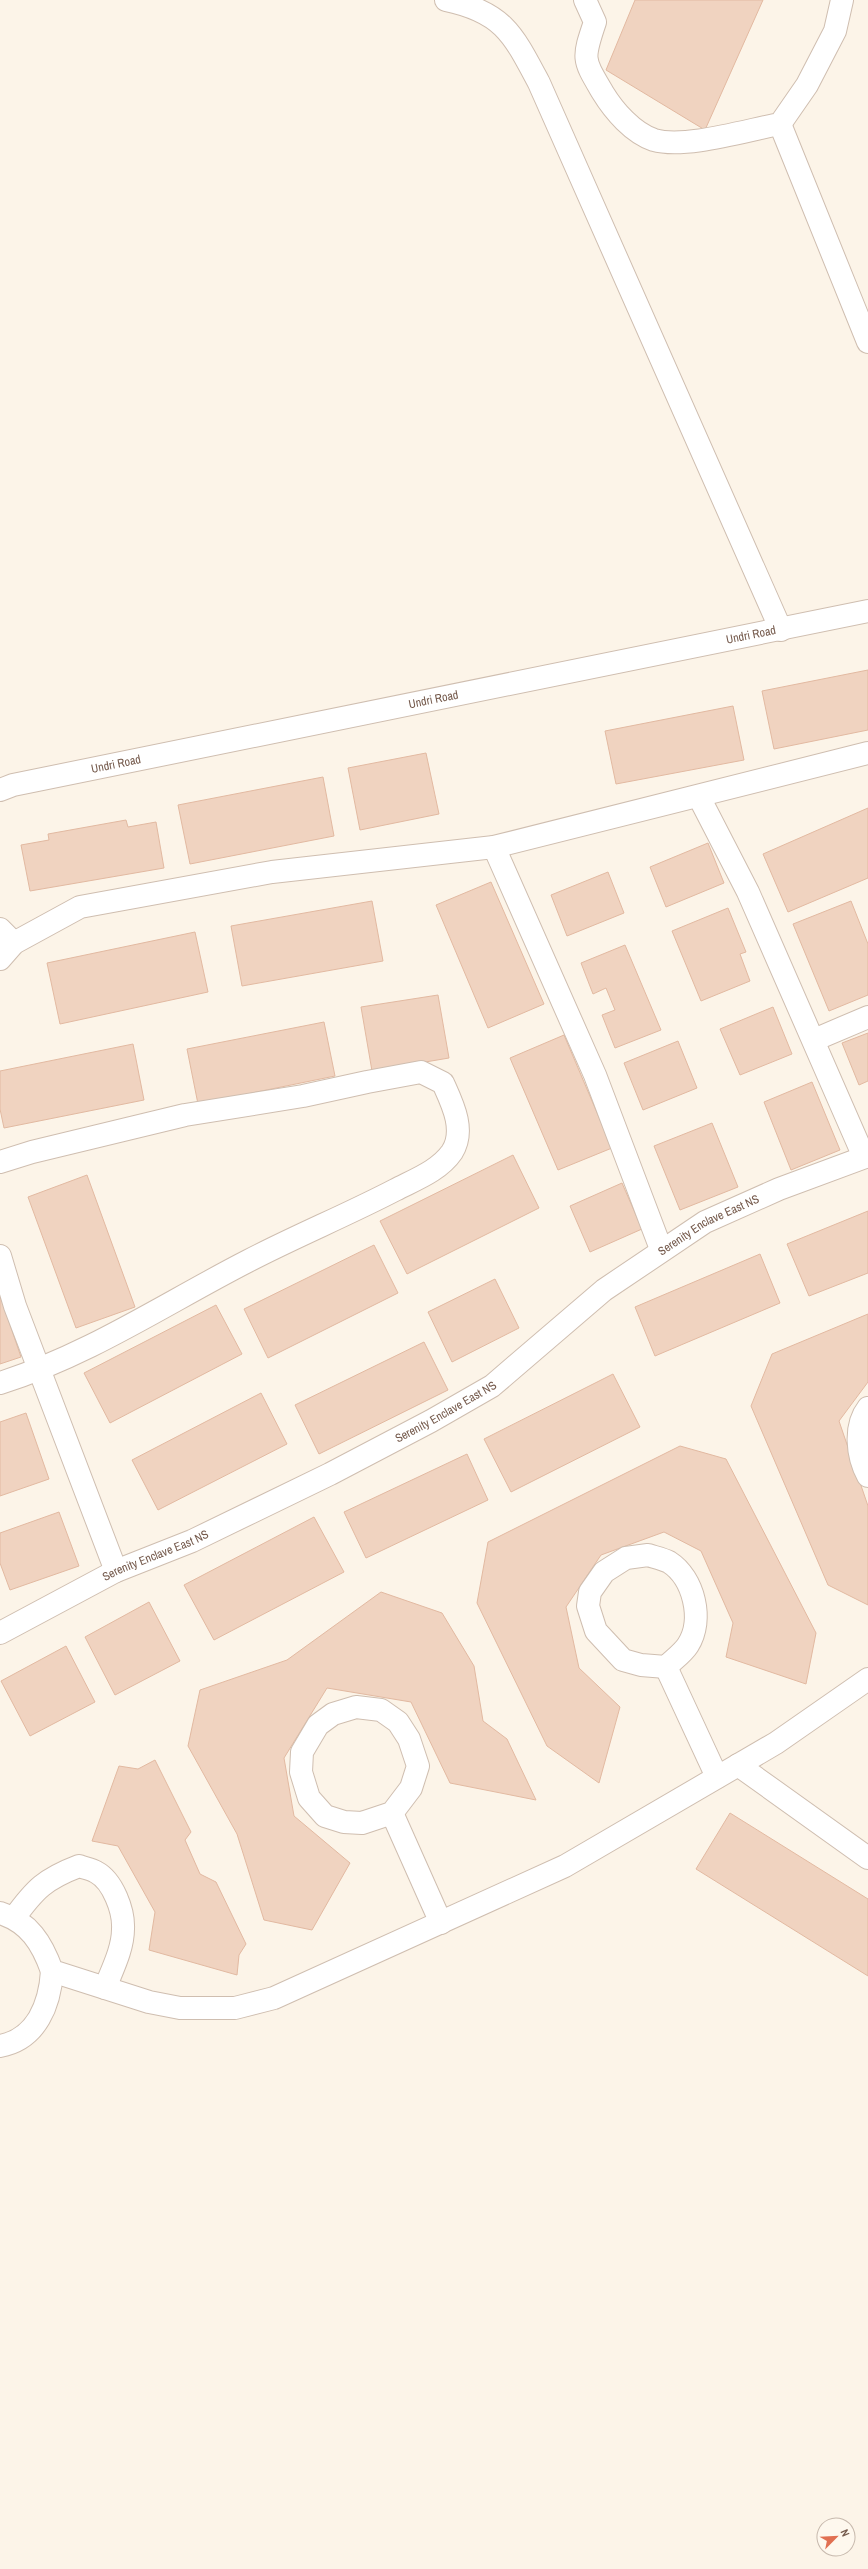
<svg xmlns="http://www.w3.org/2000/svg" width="868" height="2569" font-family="'Archivo Narrow',sans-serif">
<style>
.building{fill:#f0d3c0;stroke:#e2b9a1}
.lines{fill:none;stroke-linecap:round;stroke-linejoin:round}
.minor-casing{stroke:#cfbeb0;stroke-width:24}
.minor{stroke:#fff;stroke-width:22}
.labels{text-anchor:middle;stroke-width:4;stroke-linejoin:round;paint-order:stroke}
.street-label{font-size:12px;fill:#755a4c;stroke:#fef8ee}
</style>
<rect width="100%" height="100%" fill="#fcf4e8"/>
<path class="building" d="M 635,0 L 763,0 L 705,130 L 606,70 Z
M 868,670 L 868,730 L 774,749 L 762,691 Z
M 733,706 L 744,760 L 616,784 L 605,731 Z
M 426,753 L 439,814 L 360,830 L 348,768 Z
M 323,777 L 334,836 L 190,864 L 178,805 Z
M 868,808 L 868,878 L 788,912 L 763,854 Z
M 126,820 L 128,827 L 156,822 L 164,868 L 30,891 L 21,845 L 49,840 L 48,834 Z
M 708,843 L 724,883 L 666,907 L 650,867 Z
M 608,872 L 624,913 L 567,936 L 551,895 Z
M 491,882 L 544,1004 L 488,1028 L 436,905 Z
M 372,901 L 383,961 L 242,986 L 231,926 Z
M 851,901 L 868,944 L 868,995 L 829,1011 L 793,924 Z
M 728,908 L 746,952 L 740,954 L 750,981 L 701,1001 L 672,931 Z
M 195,932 L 208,992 L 60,1024 L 47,963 Z
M 625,945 L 661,1030 L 615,1048 L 602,1015 L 615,1010 L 606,988 L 593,994 L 581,963 Z
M 438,995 L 449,1058 L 372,1071 L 361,1007 Z
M 773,1007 L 792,1054 L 740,1075 L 720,1029 Z
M 324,1022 L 335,1076 L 198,1104 L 187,1049 Z
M 868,1033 L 868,1081 L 859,1085 L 842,1043 Z
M 564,1035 L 612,1148 L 558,1170 L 510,1058 Z
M 678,1041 L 697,1088 L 643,1110 L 624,1063 Z
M 133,1044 L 144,1100 L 4,1128 L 0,1109 L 0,1071 Z
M 812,1082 L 840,1150 L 791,1170 L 764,1102 Z
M 712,1123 L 738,1187 L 680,1210 L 654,1146 Z
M 513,1155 L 539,1208 L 407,1274 L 380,1221 Z
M 87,1175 L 135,1307 L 76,1328 L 28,1197 Z
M 622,1183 L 642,1229 L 590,1252 L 570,1206 Z
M 868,1211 L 868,1273 L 809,1296 L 787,1244 Z
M 374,1245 L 398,1293 L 268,1358 L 244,1309 Z
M 760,1254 L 780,1303 L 655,1356 L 635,1307 Z
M 495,1279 L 519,1328 L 452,1362 L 428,1312 Z
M 1,1298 L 21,1357 L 0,1364 L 0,1299 Z
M 216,1305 L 242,1354 L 110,1423 L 84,1373 Z
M 868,1314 L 868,1382 L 839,1421 L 868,1506 L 868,1605 L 828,1585 L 751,1406 L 772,1354 Z
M 424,1342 L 448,1390 L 319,1454 L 295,1405 Z
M 613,1374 L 640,1427 L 511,1492 L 484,1439 Z
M 261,1393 L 287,1444 L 158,1510 L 132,1460 Z
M 26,1413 L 49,1479 L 0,1496 L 0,1422 Z
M 680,1446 L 726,1459 L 816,1633 L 806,1684 L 726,1657 L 733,1623 L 701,1551 L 664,1532 L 601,1555 L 566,1607 L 579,1668 L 620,1707 L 599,1783 L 547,1746 L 477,1603 L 488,1542 Z
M 467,1454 L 488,1500 L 366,1558 L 344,1512 Z
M 59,1512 L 79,1566 L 10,1590 L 0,1563 L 0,1533 Z
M 314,1517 L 344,1572 L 214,1640 L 184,1585 Z
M 381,1592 L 442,1613 L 474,1666 L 483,1721 L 507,1739 L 536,1800 L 450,1783 L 411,1702 L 327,1688 L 284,1758 L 294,1816 L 350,1863 L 312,1930 L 264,1920 L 237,1834 L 188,1746 L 200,1690 L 287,1660 Z
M 149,1602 L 180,1661 L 115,1695 L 85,1637 Z
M 66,1646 L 95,1702 L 30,1736 L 1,1681 Z
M 155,1760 L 191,1832 L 185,1840 L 200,1874 L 216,1882 L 246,1944 L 239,1955 L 237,1975 L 149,1950 L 155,1912 L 118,1846 L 92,1841 L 119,1766 L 138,1769 Z
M 730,1813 L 868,1899 L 868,1976 L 696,1869 Z"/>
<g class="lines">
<defs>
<g id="minor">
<path d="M 446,0 C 503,12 513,34 539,83 L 781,630"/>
<path d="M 585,0 L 595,22 C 582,60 583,59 603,93 C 614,111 633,133 654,140 C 685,149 747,130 780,124 L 807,85 L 835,31 L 842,0"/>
<path d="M 780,124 L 868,342"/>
<path id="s1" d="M 0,790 L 13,785 L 868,611"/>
<path d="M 699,797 L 748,892 L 864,1157"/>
<path d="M 494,847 L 595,1075 L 661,1249"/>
<path d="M 0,929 L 14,943"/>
<path d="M 0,959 L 14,943 L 80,907 L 272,872 L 494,847 L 868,753"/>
<path d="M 814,1040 L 868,1017"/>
<path d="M 0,1162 L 32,1152 L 185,1115 L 303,1096 L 367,1082 L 421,1072 L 443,1083 C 452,1103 466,1130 452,1152 C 439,1171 414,1180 395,1190 C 347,1215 296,1236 248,1261 C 166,1303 89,1355 0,1383"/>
<path d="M 0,1256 L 15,1306 L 116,1571"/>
<path d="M 868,1408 C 854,1426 857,1456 868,1476"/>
<path d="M 648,1555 C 654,1557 663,1559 669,1562 C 694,1578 704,1620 688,1645 C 683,1653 673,1660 666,1667 L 641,1665 L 623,1660 L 596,1631 L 588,1606 L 590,1592 L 604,1572 L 626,1558 Z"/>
<path id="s2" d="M 0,1633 L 116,1571 L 192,1541 L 330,1474 L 431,1421 L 492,1386 L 604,1290 L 705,1222 L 779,1189 L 868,1156"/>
<path d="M 666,1667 L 717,1777"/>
<path d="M 356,1707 L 381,1710 L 398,1722 L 409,1739 L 418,1766 L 411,1788 L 392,1813 L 362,1823 L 344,1822 L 325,1816 L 309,1798 L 301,1772 L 302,1752 L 318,1725 L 333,1714 Z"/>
<path d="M 738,1765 L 868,1858"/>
<path d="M 392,1813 L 441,1923"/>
<path d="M 0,1913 C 29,1922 42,1943 52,1971 L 149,2002 L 180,2008 L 235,2008 L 274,1998 L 565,1866 L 776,1743 L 868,1679"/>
<path d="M 14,1918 C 35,1889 45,1879 79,1866 C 84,1868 91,1869 96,1872 C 113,1881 124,1911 123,1929 C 123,1949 112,1970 105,1988"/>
<path d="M 0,2046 C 37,2039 50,2004 52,1971"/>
</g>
</defs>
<use href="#minor" class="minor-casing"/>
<use href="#minor" class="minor"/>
</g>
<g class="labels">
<g class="street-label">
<text dy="4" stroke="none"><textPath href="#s1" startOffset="767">Undri Road</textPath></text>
<text dy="4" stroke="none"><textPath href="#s1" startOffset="443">Undri Road</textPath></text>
<text dy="4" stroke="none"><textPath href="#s1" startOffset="119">Undri Road</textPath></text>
<text dy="4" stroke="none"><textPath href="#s2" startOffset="822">Serenity Enclave East NS</textPath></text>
<text dy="4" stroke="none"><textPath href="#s2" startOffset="498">Serenity Enclave East NS</textPath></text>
<text dy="4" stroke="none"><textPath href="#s2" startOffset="174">Serenity Enclave East NS</textPath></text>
</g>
</g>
<g transform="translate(836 2537) rotate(66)"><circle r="19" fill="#fef8ee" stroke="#c7b9ad"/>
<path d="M0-3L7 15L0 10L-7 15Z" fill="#e17052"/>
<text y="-6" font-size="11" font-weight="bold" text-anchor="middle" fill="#755a4c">N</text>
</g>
</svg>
